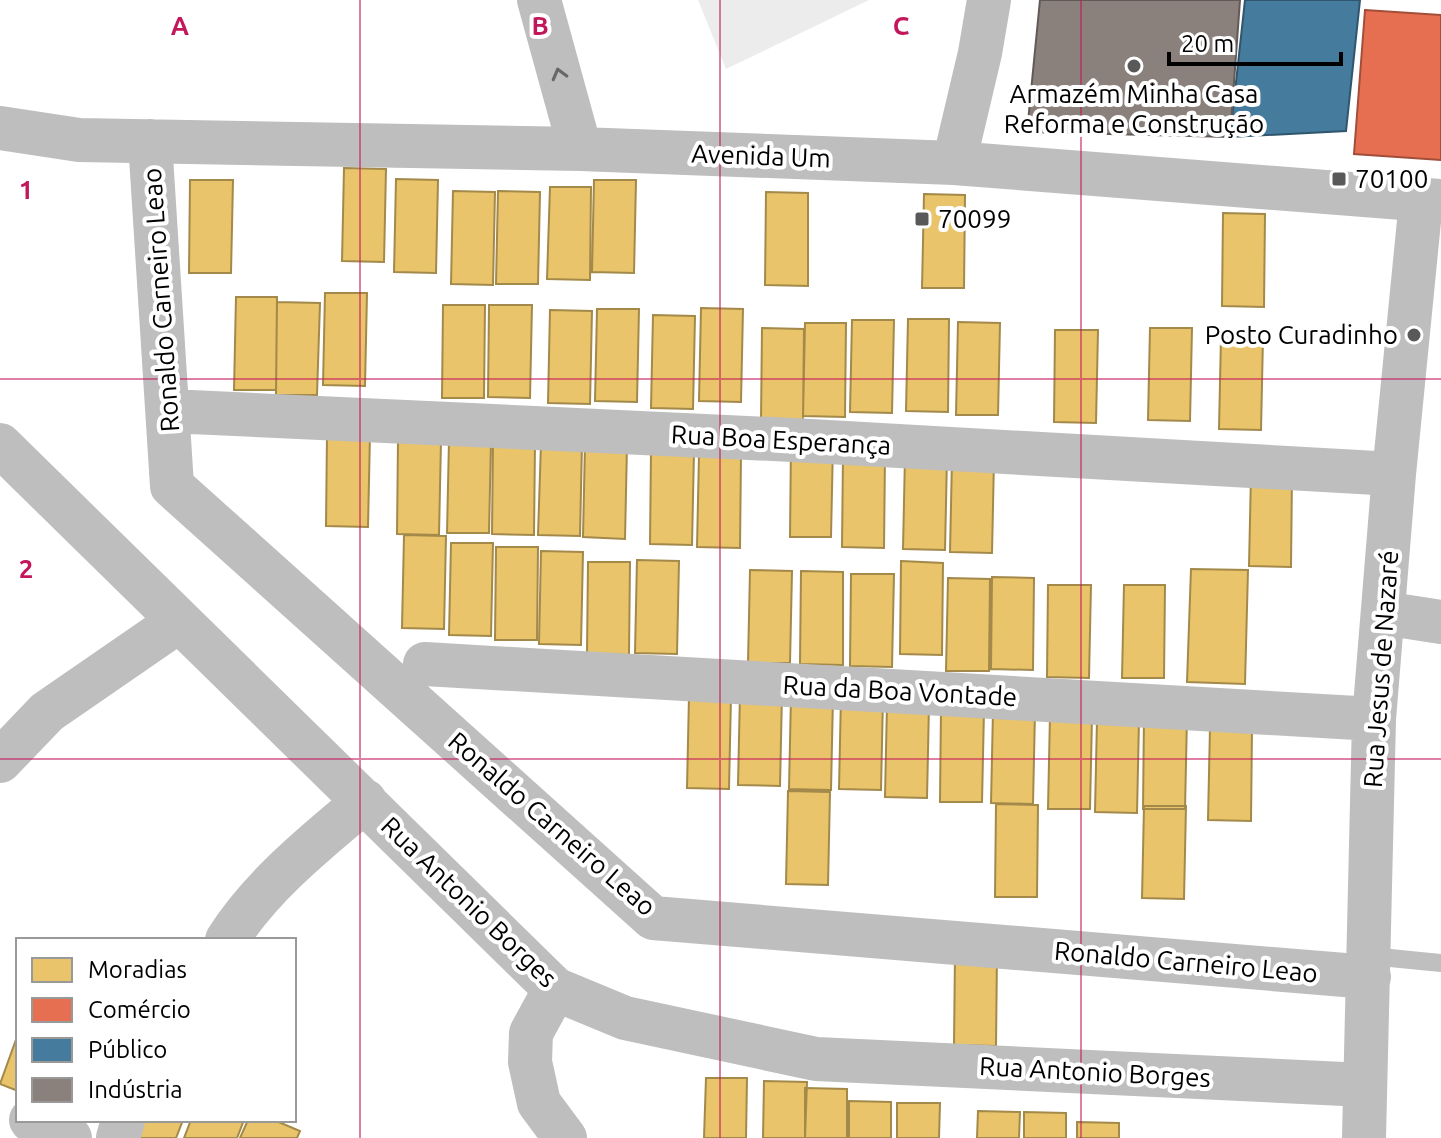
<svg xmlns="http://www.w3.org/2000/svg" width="1441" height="1138" font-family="Ubuntu,sans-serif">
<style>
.green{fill:#ececec}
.homes{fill:#e9c46a;stroke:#a3894a;stroke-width:2}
.shops{fill:#e76f51;stroke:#a24e39;stroke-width:2}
.public{fill:#457b9d;stroke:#30566e;stroke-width:2}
.industry{fill:#8a817c;stroke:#615a57;stroke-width:2}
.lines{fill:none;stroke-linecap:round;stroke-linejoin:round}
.stream{stroke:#bfbfbf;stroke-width:18}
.minor{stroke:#bebebe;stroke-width:44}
.oneway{stroke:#686868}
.grid{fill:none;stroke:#c2185b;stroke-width:2;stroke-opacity:0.55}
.poi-dot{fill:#595959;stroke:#fff;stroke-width:3}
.labels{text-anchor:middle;stroke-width:8;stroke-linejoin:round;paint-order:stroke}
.poi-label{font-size:26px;fill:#000;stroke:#fff;text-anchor:start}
.street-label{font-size:26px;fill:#000;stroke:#fff}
.grid-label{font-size:26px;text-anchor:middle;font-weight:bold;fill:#c2185b;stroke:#fff;stroke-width:8;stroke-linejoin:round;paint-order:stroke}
</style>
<rect width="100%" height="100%" fill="#fff"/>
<path class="green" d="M 698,0 L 869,0 L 726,69 Z"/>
<path class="homes" d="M 344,168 L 386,169 L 384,262 L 342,261 Z
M 396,179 L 438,180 L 436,273 L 394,272 Z
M 190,180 L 233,180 L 231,273 L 189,273 Z
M 594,180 L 636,180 L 634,273 L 592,272 Z
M 550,187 L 591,187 L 590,280 L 547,279 Z
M 453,191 L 495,192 L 493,285 L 451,284 Z
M 498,191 L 540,192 L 538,284 L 496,284 Z
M 766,192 L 808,193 L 808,286 L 765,285 Z
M 924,194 L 965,195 L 964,288 L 922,288 Z
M 1223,213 L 1265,214 L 1264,307 L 1222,306 Z
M 325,293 L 367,293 L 365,386 L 323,385 Z
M 236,297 L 277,297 L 276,390 L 234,390 Z
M 277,302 L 320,303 L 317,395 L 276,395 Z
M 443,305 L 485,305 L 484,398 L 442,398 Z
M 489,305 L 532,305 L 530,398 L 488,397 Z
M 701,308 L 743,309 L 741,402 L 699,401 Z
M 597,309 L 639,309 L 637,402 L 595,401 Z
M 550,310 L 592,311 L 590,404 L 548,403 Z
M 653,315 L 695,316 L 693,409 L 651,408 Z
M 908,319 L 949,319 L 948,412 L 906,411 Z
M 852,320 L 894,320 L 892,413 L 850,412 Z
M 958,322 L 1000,323 L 998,415 L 956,415 Z
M 805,323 L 846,323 L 845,417 L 803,416 Z
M 762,328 L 804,329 L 803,422 L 761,421 Z
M 1150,328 L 1192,328 L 1190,421 L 1148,420 Z
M 1055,330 L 1098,330 L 1096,423 L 1054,422 Z
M 1221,337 L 1263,337 L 1261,430 L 1219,429 Z
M 327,434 L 370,434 L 368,527 L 326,526 Z
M 449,440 L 491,441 L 489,533 L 447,533 Z
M 398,441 L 441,441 L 439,535 L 397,534 Z
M 493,441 L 535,442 L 534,535 L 492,534 Z
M 541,443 L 582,443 L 580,536 L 538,535 Z
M 791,443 L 833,444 L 831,537 L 790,537 Z
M 585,444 L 627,445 L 625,539 L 583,537 Z
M 651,451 L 694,452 L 692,545 L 650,544 Z
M 699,454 L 741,455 L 740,548 L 697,547 Z
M 843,455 L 885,455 L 884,548 L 842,547 Z
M 905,456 L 947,457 L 945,550 L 903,549 Z
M 952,459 L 994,460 L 992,553 L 950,552 Z
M 1251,474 L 1292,474 L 1291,567 L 1249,566 Z
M 404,535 L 446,536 L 444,629 L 402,628 Z
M 451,543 L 493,543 L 491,636 L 449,635 Z
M 496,547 L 538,547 L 537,640 L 495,640 Z
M 541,551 L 583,552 L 581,645 L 539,644 Z
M 637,560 L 679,561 L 677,654 L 635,653 Z
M 901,561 L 943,563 L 942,655 L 900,654 Z
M 588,562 L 630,562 L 629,655 L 587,654 Z
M 1191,569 L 1248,570 L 1245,684 L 1187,682 Z
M 750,570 L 792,571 L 790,663 L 748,663 Z
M 801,571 L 843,572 L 843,665 L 800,664 Z
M 851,574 L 894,574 L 892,667 L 850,666 Z
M 992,577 L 1034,578 L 1033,670 L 991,669 Z
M 948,578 L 990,579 L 989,671 L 946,671 Z
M 1048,585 L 1091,585 L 1089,678 L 1047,677 Z
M 1124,585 L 1165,585 L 1164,678 L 1122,678 Z
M 740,693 L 782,693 L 780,786 L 738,785 Z
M 689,696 L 731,696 L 729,789 L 687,788 Z
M 791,696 L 833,697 L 831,790 L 789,789 Z
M 841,696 L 883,697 L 881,790 L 839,789 Z
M 887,704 L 929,704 L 927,798 L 885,797 Z
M 941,709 L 984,710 L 982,802 L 940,802 Z
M 993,711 L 1035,711 L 1033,804 L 991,803 Z
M 1050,715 L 1092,717 L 1090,809 L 1048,809 Z
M 1144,716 L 1187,717 L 1185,809 L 1143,809 Z
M 1097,719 L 1139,720 L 1137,813 L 1095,812 Z
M 1210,727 L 1252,728 L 1251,821 L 1208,820 Z
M 788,791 L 830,792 L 828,885 L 786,884 Z
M 996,804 L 1038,805 L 1037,897 L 995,897 Z
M 1144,806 L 1186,806 L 1184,899 L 1142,898 Z
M 955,953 L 997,953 L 996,1046 L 954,1045 Z
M 18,1034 L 18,1091 L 0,1084 Z
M 706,1078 L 747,1078 L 746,1138 L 704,1138 Z
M 764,1081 L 807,1082 L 805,1138 L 763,1138 Z
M 805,1088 L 847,1089 L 847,1138 L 805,1138 Z
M 849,1101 L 891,1102 L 891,1138 L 849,1138 Z
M 897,1103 L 940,1103 L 939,1138 L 897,1138 Z
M 978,1111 L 1020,1112 L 1019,1138 L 977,1138 Z
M 1024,1112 L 1066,1113 L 1066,1138 L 1024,1138 Z
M 130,1120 L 183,1120 L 176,1138 L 123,1138 Z
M 191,1120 L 244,1120 L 237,1138 L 184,1138 Z
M 248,1120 L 274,1120 L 300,1131 L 297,1138 L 240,1138 Z
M 1077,1122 L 1119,1123 L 1119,1138 L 1077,1138 Z"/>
<path class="shops" d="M 1365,10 L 1441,15 L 1441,160 L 1354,154 Z"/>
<path class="public" d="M 1245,0 L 1360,0 L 1346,131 L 1230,137 Z"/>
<path class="industry" d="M 1040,0 L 1240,0 L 1230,137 L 1027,132 Z"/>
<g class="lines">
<path class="stream" d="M 1380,957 L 1441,963"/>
<path class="minor" d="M 539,0 L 580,149
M 0,128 L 79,140 L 580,149 L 954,163 L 1441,201
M 150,141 L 172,486 L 653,918 L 1369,977
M 954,163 L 980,53 L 989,0
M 169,411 L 793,440 L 1394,474
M 0,445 L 555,989 L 625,1018 L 816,1059 L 1365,1085
M 1383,613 L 1441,622
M 425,664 L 1374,719
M 0,761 L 47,712 L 179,621
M 227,940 C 261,886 316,842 365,801
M 555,989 L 531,1033 L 530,1062 L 539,1103 L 565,1138
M 31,1120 L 70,1138
M 118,1138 L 123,1120
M 1364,1138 L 1374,719 L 1394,474 L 1421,201"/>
</g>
<defs><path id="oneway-chevron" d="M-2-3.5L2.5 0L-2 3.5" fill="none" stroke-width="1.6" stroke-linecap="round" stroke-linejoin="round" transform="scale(2)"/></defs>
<use class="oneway" href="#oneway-chevron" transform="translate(559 74) rotate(-105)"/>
<path class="grid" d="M 360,0 L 360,1138M 720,0 L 720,1138M 1081,0 L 1081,1138M 0,379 L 1441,379M 0,759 L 1441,759"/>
<g class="poi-dot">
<circle cx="1134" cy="66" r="8"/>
<rect x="1331" y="171" width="16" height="16" rx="4"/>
<rect x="914" y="211" width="16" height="16" rx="4"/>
<circle cx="1414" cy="335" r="8"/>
</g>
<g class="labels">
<g class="poi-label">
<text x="1134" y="103" text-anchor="middle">Armazém Minha Casa<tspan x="1134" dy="30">Reforma e Construção</tspan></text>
<text x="1355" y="188">70100</text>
<text x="938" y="228">70099</text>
<text x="1398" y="344" text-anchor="end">Posto Curadinho</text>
</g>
<g class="street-label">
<text transform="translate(761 156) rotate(2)" y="9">Avenida Um</text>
<text transform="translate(161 300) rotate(-94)" y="9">Ronaldo Carneiro Leao</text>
<text transform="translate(781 440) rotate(3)" y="9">Rua Boa Esperança</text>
<text transform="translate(1381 669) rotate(-86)" y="9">Rua Jesus de Nazaré</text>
<text transform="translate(900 691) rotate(3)" y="9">Rua da Boa Vontade</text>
<text transform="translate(552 824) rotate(41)" y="9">Ronaldo Carneiro Leao</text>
<text transform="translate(469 902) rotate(44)" y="9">Rua Antonio Borges</text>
<text transform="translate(1186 962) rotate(5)" y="9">Ronaldo Carneiro Leao</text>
<text transform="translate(1095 1072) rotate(3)" y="9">Rua Antonio Borges</text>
</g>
</g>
<g class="grid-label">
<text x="180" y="35">A</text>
<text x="540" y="35">B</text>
<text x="901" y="35">C</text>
<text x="26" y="199">1</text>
<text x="26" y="578">2</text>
</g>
<rect x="16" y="938" width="280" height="184" fill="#ffffff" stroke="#999999" stroke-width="2"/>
<rect x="32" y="958" width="40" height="24" fill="#e9c46a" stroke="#999999" stroke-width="2"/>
<text x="88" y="978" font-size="24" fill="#000000">Moradias</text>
<rect x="32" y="998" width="40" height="24" fill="#e76f51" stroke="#999999" stroke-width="2"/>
<text x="88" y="1018" font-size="24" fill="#000000">Comércio</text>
<rect x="32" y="1038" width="40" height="24" fill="#457b9d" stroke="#999999" stroke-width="2"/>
<text x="88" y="1058" font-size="24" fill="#000000">Público</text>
<rect x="32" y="1078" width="40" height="24" fill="#8a817c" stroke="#999999" stroke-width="2"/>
<text x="88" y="1098" font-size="24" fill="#000000">Indústria</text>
<path d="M1169 52v12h172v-12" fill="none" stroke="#000000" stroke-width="4"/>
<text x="1181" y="52" font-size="24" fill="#000000" stroke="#ffffff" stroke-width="6" paint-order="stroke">20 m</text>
</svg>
